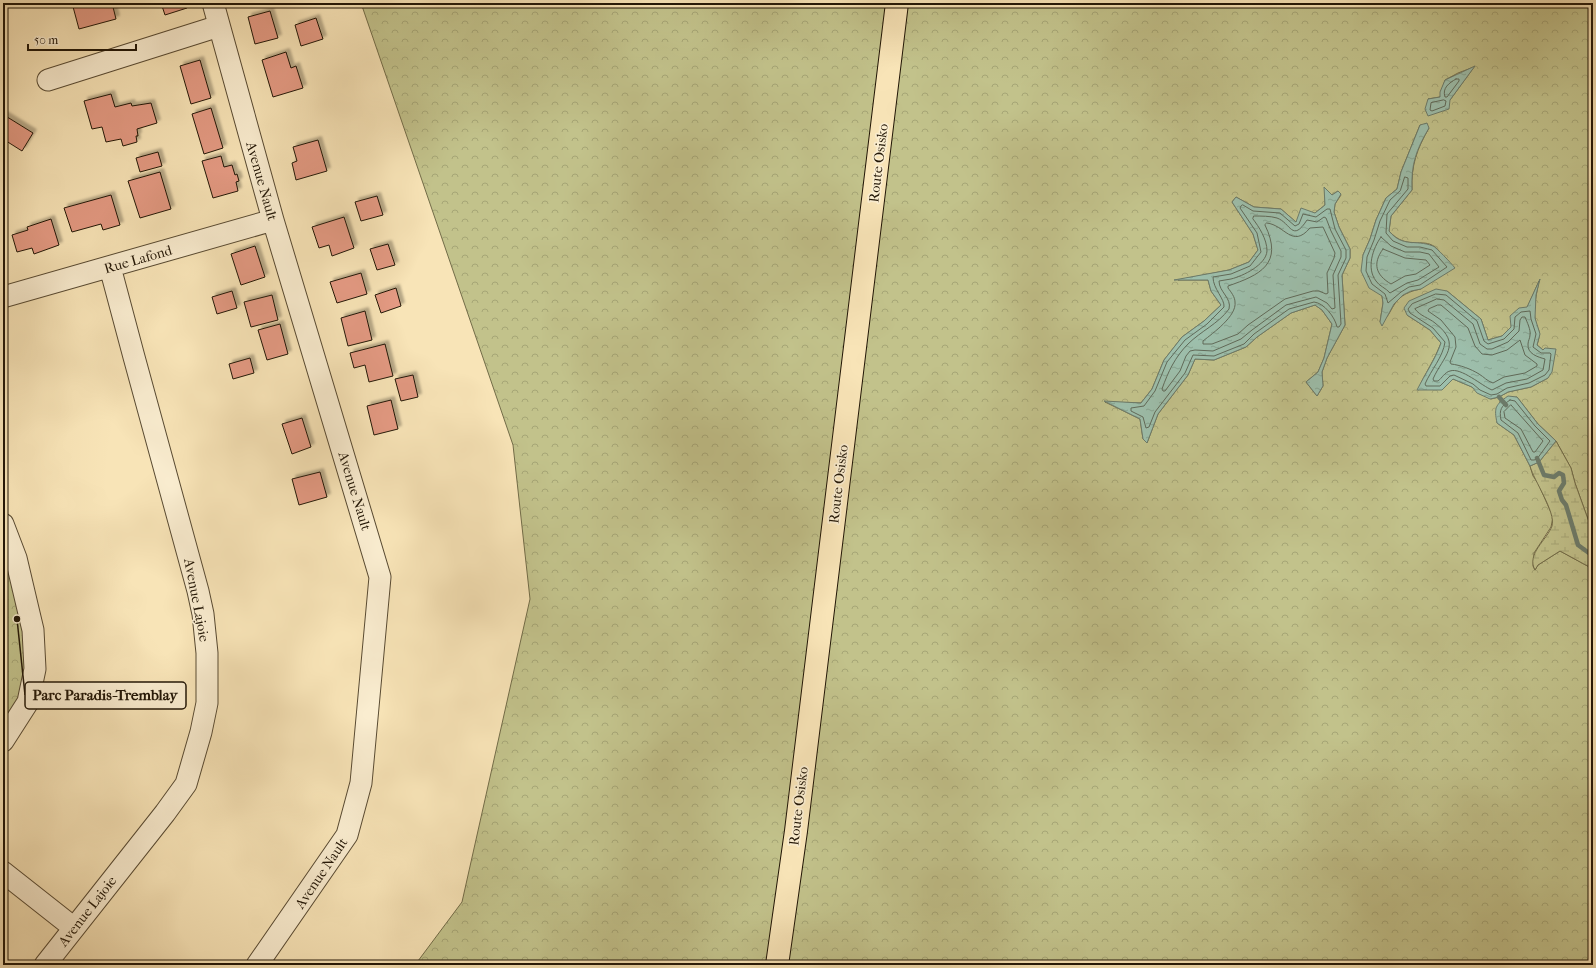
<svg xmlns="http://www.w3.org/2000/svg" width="1596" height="968" font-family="'IM FELL French Canon',serif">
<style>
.forest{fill:url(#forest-crowns);stroke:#726c48;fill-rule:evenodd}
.wetland{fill:url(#wetland-marsh);stroke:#726c48}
.water{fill:url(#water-ripples);stroke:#6c7b6a}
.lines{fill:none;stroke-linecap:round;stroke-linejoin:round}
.shore{stroke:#606a59;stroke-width:1}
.stream{stroke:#6c7b6a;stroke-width:4.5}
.building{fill:#e49a83;stroke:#221606;filter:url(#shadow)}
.minor-casing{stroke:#584a32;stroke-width:23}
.highway-casing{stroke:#221606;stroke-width:24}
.minor{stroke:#faedd0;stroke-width:21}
.highway{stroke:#f8e4b7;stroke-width:22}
.labels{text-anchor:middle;stroke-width:3.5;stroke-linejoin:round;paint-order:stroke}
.street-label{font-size:14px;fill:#221606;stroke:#faedd0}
.leader{fill:none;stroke:#221606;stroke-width:1.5}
.callout-dot{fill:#221606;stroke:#faedd0;stroke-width:1.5}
.callout{fill:#faedd0;stroke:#221606;stroke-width:1.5}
.callout-label{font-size:15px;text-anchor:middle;font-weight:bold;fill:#221606}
</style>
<defs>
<pattern id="forest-crowns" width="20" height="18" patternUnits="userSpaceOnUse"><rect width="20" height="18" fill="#c2c28b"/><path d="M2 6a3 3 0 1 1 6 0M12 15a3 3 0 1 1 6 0" fill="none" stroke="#a6a676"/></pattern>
<pattern id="wetland-marsh" width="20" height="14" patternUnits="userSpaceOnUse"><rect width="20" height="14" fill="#c2c28b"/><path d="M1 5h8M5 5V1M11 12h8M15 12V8" fill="none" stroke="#a6a676"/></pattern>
<pattern id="water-ripples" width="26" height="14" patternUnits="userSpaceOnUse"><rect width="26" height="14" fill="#9dbfac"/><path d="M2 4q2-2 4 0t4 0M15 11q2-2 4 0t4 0" fill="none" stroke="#87a392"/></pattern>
<filter id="shadow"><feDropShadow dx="3.5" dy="-3.5" stdDeviation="1" flood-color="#0004"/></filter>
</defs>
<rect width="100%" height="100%" fill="#f8e4b7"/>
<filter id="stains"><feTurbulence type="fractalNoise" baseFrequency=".005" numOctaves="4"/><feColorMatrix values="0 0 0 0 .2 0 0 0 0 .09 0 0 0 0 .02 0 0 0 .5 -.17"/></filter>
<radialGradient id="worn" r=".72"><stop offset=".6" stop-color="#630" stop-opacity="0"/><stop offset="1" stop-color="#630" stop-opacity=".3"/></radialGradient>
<path class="forest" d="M 361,3 L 1593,3 L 1593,525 L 1589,522 L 1575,483 L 1571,468 L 1556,441 L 1538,424 L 1517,397 L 1500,401 L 1497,423 L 1514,435 L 1530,466 L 1533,476 L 1538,483 L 1553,517 L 1551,527 L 1534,553 L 1533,566 L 1535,570 L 1538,565 L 1560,551 L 1593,569 L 1593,965 L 415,965 L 462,902 L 530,599 L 513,445 ZM 1474,67 L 1450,100 L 1428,99 L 1440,97 L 1445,80 L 1458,73 ZM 1420,125 L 1429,128 C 1417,149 1411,165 1412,190 L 1391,216 L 1389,231 C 1407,251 1422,237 1435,247 C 1438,249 1441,254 1443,257 L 1421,289 C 1410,291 1400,295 1394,305 C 1389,313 1388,318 1380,322 L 1383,303 L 1382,296 L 1363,255 L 1370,239 L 1376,220 L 1386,198 L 1397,189 L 1401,172 ZM 1325,188 L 1332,195 L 1338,191 L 1341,195 L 1335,204 L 1334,212 L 1339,227 L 1350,249 L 1350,258 L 1342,275 L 1345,325 L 1327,358 L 1322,372 L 1323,386 L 1317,396 L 1306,382 L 1318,372 L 1324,358 L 1332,324 L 1322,310 L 1315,305 L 1291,313 L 1257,337 L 1246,347 L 1214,360 L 1195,359 L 1188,375 L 1158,414 L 1147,443 L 1143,439 L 1140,419 L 1105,402 L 1141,403 L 1152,389 L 1164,360 L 1182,337 L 1204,321 L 1221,305 L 1211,291 L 1208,280 L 1178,280 L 1229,270 L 1249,262 L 1258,250 L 1253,234 L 1232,202 L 1236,197 L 1254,207 L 1281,209 L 1296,222 L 1315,213 L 1325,205 ZM 1539,281 C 1537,292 1533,307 1535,319 C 1538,333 1542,329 1537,345 L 1543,350 L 1548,378 L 1531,387 L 1508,392 L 1499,397 L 1491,399 L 1478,393 L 1472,387 L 1453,379 L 1418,390 C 1424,374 1435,360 1441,343 L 1430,330 L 1407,315 L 1447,291 L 1481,319 L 1488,340 L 1502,336 L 1511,327 L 1527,308 Z
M 3,534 L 33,630 L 17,721 L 3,710 Z"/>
<path class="wetland" d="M 1556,441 L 1571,468 L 1575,483 L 1589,522 L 1593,525 L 1593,569 L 1560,551 L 1538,565 L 1535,570 C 1526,554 1547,540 1552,526 C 1556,512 1534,481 1530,466 L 1539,462 Z"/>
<path class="water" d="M 1475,66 L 1450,100 L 1449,109 L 1428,116 L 1425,109 L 1428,99 L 1440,97 L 1440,92 L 1445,80 Z
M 1427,123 L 1429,128 C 1416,150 1411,164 1412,190 L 1391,216 L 1389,231 C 1403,248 1415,239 1433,246 C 1436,247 1451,263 1455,268 L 1421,289 L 1411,291 L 1403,295 L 1394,304 L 1382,326 L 1380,322 L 1383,303 L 1382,296 L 1369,288 L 1361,271 L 1363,255 L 1370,239 L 1376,220 L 1386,198 L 1397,189 L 1401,172 L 1420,125 Z
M 1324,187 L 1332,195 L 1338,191 L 1341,194 L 1335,204 L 1334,212 L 1339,227 L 1350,249 L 1350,258 L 1342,275 L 1345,325 L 1327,358 L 1322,372 L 1323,386 L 1317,396 L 1306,382 L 1318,372 L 1324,358 L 1332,324 L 1322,310 L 1315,305 L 1291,313 L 1257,337 L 1246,347 L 1214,360 L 1195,359 L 1188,375 L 1158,414 L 1147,443 L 1143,439 L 1140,419 L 1104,401 L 1141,403 L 1152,389 L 1164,360 L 1182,337 L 1204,321 L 1221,305 L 1211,291 L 1208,280 L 1174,280 L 1229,270 L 1249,262 L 1258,250 L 1253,234 L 1232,202 L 1236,197 L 1254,207 L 1281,209 L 1296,222 L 1301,208 L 1315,213 L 1325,205 Z
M 1540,279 L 1536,295 L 1535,318 L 1540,334 L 1537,345 L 1543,350 L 1545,348 L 1556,349 L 1552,372 L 1548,378 L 1531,387 L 1508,392 L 1499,397 L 1490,399 L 1477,393 L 1472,387 L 1453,379 L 1442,390 L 1417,390 C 1425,374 1435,360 1441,343 L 1430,330 L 1407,315 L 1404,308 L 1409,301 L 1436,289 L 1447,291 L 1481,319 L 1488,340 L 1502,336 L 1511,327 L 1510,316 L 1519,308 L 1527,307 Z
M 1508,396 L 1517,397 L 1538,424 L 1556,441 L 1539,462 L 1530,466 L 1514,435 L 1497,423 C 1494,408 1495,405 1508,396 Z"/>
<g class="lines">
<path class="shore" d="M 1456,79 L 1459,79 L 1459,81 L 1447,97 L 1445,97 C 1442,88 1449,83 1456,79 Z
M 1444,100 L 1446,101 L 1445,106 L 1432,111 L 1430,110 L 1431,103 Z
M 1405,177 L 1408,178 L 1408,189 L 1387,214 L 1386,233 L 1393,241 L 1407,247 L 1420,247 L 1432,250 L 1447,267 L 1420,285 L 1409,287 L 1401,292 L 1388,303 L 1385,294 L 1372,284 L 1366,271 L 1367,257 L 1374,240 L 1380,221 L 1390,200 L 1400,191 Z
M 1243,205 L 1253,211 L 1280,213 L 1295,226 L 1299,224 L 1303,214 L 1316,217 L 1327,209 L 1330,209 L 1335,229 L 1346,250 L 1346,258 L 1338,275 L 1341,324 L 1339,327 L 1337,327 C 1335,317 1324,303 1314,302 L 1289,309 L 1254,334 L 1244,344 L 1214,356 L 1193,355 L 1185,373 L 1155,412 L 1149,427 L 1146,428 L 1143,417 L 1131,411 L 1131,408 L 1144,406 L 1155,391 L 1167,362 L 1185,340 L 1207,324 L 1224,307 C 1225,299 1213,289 1213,277 L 1231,274 L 1250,266 L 1261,252 L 1257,233 L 1240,208 L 1241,206 Z
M 1254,216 C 1260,216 1271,216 1277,218 C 1291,223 1292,243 1307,220 L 1317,222 L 1324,217 L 1326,218 L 1331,231 L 1341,251 L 1341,257 L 1333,275 L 1335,308 L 1332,309 L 1327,303 L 1316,297 L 1286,305 L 1252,330 L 1241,339 L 1213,351 L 1195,350 L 1190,351 L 1186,356 L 1180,371 L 1165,391 L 1163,391 L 1162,389 C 1168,372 1175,357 1188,344 C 1201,331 1218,324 1229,309 C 1232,298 1219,292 1219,281 C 1223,280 1227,280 1231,279 C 1243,276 1266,265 1267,251 C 1267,239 1259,227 1253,219 Z
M 1267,223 C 1285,225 1292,249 1310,228 L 1323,227 L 1335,253 L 1334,258 L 1327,273 L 1328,293 L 1326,294 L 1319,291 L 1313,291 L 1285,299 L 1248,325 L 1238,334 L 1212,344 L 1203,344 L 1203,341 C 1213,333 1237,316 1235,302 C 1235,297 1231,292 1228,288 L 1228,286 C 1260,275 1284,264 1265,225 Z
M 1381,237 L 1391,246 L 1405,252 L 1420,252 L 1429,254 L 1439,267 L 1418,280 L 1407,283 L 1390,293 C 1386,288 1379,286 1376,281 C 1366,268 1373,248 1381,237 Z
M 1383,249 L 1405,258 L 1426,260 L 1430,265 L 1416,274 L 1405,276 L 1391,284 C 1376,275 1372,264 1383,249 Z
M 1436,294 L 1446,295 L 1477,321 L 1484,341 L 1488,344 L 1504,339 L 1514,329 L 1515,317 L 1521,312 L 1530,311 L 1531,319 L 1536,334 L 1533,347 L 1541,353 L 1550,353 L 1551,354 L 1549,370 L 1545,375 L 1529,383 L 1507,388 L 1497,394 L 1491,395 L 1480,390 L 1473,384 L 1454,375 L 1450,376 L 1440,386 L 1426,386 L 1425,384 C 1431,370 1443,357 1445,342 L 1433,328 L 1410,313 L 1408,309 L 1412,304 Z
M 1437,299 L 1444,300 L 1473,324 L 1480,344 L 1487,349 L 1492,349 L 1508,342 L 1519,331 L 1520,320 L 1522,317 L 1525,317 C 1527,322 1531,330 1530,335 C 1530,338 1528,341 1528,344 C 1527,354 1538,357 1545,359 L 1543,370 L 1527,379 L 1506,383 L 1492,390 C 1482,386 1461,367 1450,371 C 1445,372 1442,378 1438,381 L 1434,381 L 1433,379 C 1443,356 1463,345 1435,323 C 1429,318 1420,316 1415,309 Z
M 1438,305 L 1441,305 L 1468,328 L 1475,346 L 1482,354 L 1492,355 L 1507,350 L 1520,340 L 1525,355 L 1537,364 L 1537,366 L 1525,373 L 1504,377 L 1493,383 C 1487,381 1484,377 1479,374 C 1471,369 1460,365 1451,364 L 1450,362 L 1456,347 L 1455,337 L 1441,320 L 1428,311 L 1429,309 Z
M 1510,400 L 1515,401 L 1535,426 L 1550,441 L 1537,459 L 1534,460 L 1531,460 L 1518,433 L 1501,420 C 1499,410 1501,406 1510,400 Z
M 1511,405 L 1543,441 L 1535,452 L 1533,452 L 1521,429 L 1505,418 L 1504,412 Z"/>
<path class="stream" d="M 1499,397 L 1506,405
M 1537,458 L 1544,475 L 1554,477 L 1559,473 L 1563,475 L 1564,483 L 1559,491 L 1562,500 L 1566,505 L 1578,545 L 1593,556"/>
</g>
<path class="building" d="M 72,3 L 112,3 L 116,19 L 79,29 Z
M 161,3 L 186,3 L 187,8 L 165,15 Z
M 270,11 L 278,38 L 255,44 L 248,17 Z
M 316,18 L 323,39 L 301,46 L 295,25 Z
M 286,52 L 291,68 L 296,66 L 303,88 L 273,97 L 262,60 Z
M 200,60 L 211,98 L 191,104 L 180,66 Z
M 111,94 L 115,107 L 131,103 L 132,106 L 151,103 L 157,123 L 137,129 L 138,136 L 136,136 L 137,142 L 123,146 L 121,139 L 106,142 L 102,127 L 92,129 L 84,101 Z
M 211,108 L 223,148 L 204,154 L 192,114 Z
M 4,115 L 33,133 L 22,151 L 3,139 L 3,117 Z
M 318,140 L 327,171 L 296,180 L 292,163 L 297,161 L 293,147 Z
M 158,152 L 162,166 L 140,172 L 136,158 Z
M 221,156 L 224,167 L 232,165 L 235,175 L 237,174 L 239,181 L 236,182 L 238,191 L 213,198 L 202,161 Z
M 160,172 L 171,209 L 140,218 L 128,181 Z
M 111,195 L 120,225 L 103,230 L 101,224 L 72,232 L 64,208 Z
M 377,196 L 383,215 L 361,221 L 355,202 Z
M 344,217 L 354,248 L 332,256 L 329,245 L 319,248 L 312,227 Z
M 51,219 L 59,245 L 34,254 L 32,248 L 17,252 L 12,235 L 28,230 L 27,227 Z
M 388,244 L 395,265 L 377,270 L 370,249 Z
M 255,246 L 265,277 L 241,285 L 231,254 Z
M 361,273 L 367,294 L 337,303 L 330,282 Z
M 396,288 L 401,306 L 381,313 L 375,295 Z
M 232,291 L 237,308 L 217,314 L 212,297 Z
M 272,295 L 278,320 L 251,327 L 244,302 Z
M 365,311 L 372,340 L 348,346 L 341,318 Z
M 280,324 L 288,354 L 267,360 L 258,330 Z
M 385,344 L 393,376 L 369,382 L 365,365 L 354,368 L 350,353 Z
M 250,358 L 254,373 L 233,379 L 229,364 Z
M 413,375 L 418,397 L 401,401 L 395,379 Z
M 391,400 L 398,429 L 374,435 L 367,406 Z
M 302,418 L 311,447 L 292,454 L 282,424 Z
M 320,472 L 327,497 L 299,505 L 292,479 Z"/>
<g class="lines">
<defs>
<path id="minor" d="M 213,3 L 273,220 L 380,577 L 361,783 L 347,835 L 257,965
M 48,80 L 219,26
M 3,297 L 273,220
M 3,524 L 16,558 L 28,609 L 33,630 L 35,669 L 28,702 L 3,741
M 3,872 L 74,928
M 45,965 L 165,813 L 186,784 L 201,732 L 207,703 L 207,653 L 203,614 L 198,591 L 134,357 L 110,267"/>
<path id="highway" d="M 777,965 L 796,831 L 897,3"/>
</defs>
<use href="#minor" class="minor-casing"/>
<use href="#highway" class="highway-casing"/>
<use href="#minor" class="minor"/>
<use href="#highway" class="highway"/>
</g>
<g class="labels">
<g class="street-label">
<text transform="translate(878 163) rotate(-83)" y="5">Route Osisko</text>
<text transform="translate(262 181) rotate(74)" y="5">Avenue Nault</text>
<text transform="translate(138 259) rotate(-16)" y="5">Rue Lafond</text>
<text transform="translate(838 484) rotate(-83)" y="5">Route Osisko</text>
<text transform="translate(355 491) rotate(73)" y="5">Avenue Nault</text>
<text transform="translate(197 600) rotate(79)" y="5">Avenue Lajoie</text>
<text transform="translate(798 806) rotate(-83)" y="5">Route Osisko</text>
<text transform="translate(321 873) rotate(-56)" y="5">Avenue Nault</text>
<text transform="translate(87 911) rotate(-52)" y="5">Avenue Lajoie</text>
</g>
</g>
<path class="leader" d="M17 619L25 695"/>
<circle class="callout-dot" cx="17" cy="619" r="4"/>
<rect class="callout" x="25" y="682" width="161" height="27" rx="4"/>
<g class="callout-label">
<text x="105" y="700">Parc Paradis-Tremblay</text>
</g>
<rect width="1596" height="968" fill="none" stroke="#f8e4b7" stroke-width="16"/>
<rect x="4" y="4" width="1588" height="960" fill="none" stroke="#221606" stroke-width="2"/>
<rect x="8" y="8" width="1580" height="952" fill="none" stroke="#221606"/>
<path d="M28 44v6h108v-6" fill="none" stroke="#221606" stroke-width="2"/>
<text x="34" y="44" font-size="12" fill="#221606" stroke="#faedd0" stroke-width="3" paint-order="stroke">50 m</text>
<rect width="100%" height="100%" filter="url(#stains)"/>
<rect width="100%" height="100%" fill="url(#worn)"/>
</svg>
